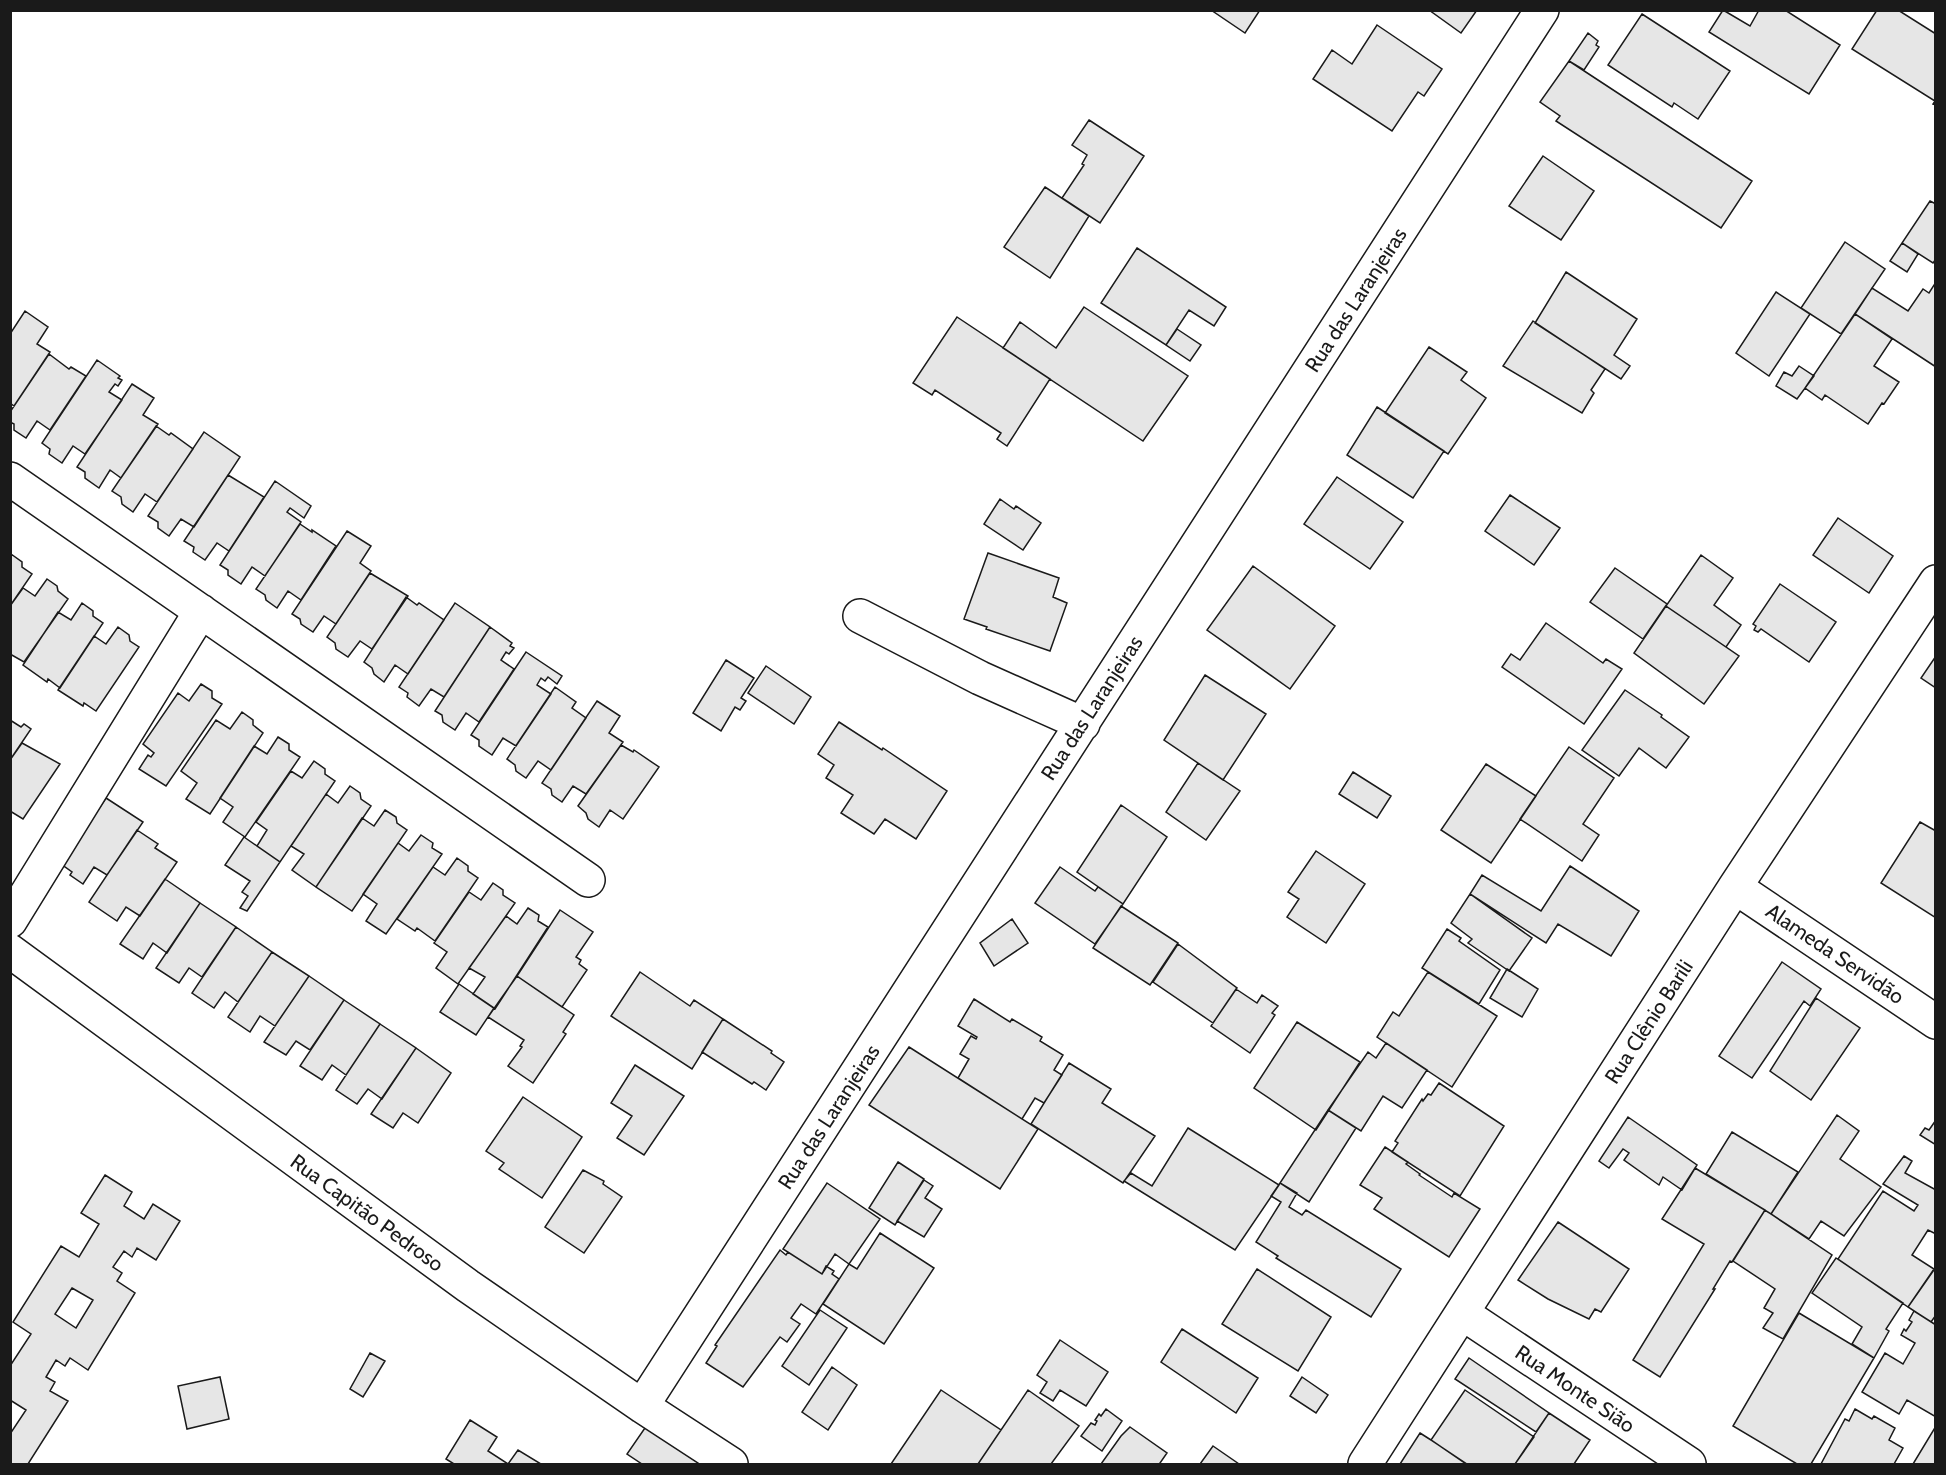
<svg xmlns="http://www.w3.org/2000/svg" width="1946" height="1475" font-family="Cabin,sans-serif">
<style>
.building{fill:#e6e6e6;stroke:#1a1a1a;stroke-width:1.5;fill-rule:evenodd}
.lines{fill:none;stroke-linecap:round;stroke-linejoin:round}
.minor-casing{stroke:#1a1a1a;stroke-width:36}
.minor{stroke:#fff;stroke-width:33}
.labels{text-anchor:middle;stroke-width:4.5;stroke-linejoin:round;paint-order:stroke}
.street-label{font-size:21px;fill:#1a1a1a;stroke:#fff}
</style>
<rect width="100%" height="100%" fill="#fff"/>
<path class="building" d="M 1211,10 L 1260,10 L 1245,33 Z
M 1429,10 L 1477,10 L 1461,33 Z
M 1723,10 L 1750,26 L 1759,10 L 1785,10 L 1840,45 L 1809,94 L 1709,32 Z
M 1877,10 L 1898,10 L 1936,34 L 1936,105 L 1933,104 L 1935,101 L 1852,49 Z
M 1642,14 L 1730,71 L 1698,119 L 1674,103 L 1672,107 L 1608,65 Z
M 1377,25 L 1442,69 L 1424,96 L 1418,92 L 1392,131 L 1313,79 L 1332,50 L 1352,64 Z
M 1588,33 L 1598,41 L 1596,45 L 1599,47 L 1584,70 L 1569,61 Z
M 1569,61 L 1752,181 L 1721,228 L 1556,121 L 1560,116 L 1540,102 Z
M 1089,120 L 1144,156 L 1100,223 L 1062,198 L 1084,165 L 1082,164 L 1087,155 L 1072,145 Z
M 1543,156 L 1594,191 L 1561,240 L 1509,206 Z
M 1045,187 L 1089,216 L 1050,278 L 1004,247 Z
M 1930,201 L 1936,204 L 1936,259 L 1933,263 L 1902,243 Z
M 1845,242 L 1885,269 L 1841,334 L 1801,308 Z
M 1902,243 L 1918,254 L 1907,272 L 1890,261 Z
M 1137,248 L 1226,307 L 1214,326 L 1189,310 L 1166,345 L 1101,303 Z
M 1566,272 L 1637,319 L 1614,355 L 1630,366 L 1621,379 L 1535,323 Z
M 1936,282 L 1936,367 L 1855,314 L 1872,288 L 1908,311 L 1923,289 L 1929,293 Z
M 1776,292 L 1810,314 L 1769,376 L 1736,353 Z
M 1084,307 L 1188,376 L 1143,441 L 1003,348 L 1020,322 L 1056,348 Z
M 25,311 L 48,327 L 37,344 L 50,352 L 14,406 L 10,403 L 10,334 Z
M 1855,314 L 1892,339 L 1874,366 L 1899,382 L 1884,404 L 1882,403 L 1868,424 L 1825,395 L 1822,400 L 1805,388 Z
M 957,317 L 1050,379 L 1007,446 L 997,439 L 1001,433 L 935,390 L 932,395 L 913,383 Z
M 1533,321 L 1605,369 L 1591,390 L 1594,393 L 1582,413 L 1503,366 Z
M 1177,329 L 1201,345 L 1190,361 L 1166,345 Z
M 1429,347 L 1467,372 L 1461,380 L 1486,398 L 1448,454 L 1385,413 Z
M 49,354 L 69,369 L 71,367 L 86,376 L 50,430 L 37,421 L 26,438 L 14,430 L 14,424 L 10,422 L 10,412 Z
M 97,360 L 120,376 L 118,378 L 122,380 L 118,386 L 115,384 L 109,392 L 122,400 L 85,454 L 73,446 L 62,463 L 49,454 L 50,449 L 42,443 Z
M 1799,366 L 1814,376 L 1797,399 L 1776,386 L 1784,372 L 1792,376 Z
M 132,384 L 154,398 L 143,415 L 158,424 L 121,478 L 110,470 L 99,488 L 85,478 L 85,472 L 77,467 Z
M 1377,407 L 1444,451 L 1413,498 L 1347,455 Z
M 156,426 L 169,435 L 171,433 L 193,449 L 157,502 L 145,494 L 133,512 L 122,504 L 121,497 L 112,491 Z
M 204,432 L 240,457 L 194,527 L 181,519 L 169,536 L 158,528 L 158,522 L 148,516 Z
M 228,475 L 264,497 L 229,551 L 217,543 L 205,560 L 193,552 L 194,547 L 184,541 Z
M 1337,477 L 1403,522 L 1370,569 L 1304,524 Z
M 275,481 L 311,506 L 304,518 L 290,508 L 287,512 L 301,522 L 265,576 L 252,567 L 241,584 L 228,575 L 228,570 L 220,565 Z
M 1510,495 L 1560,528 L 1534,565 L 1485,531 Z
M 1000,499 L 1014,509 L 1016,506 L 1041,523 L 1023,550 L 984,524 Z
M 1838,518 L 1893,556 L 1869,593 L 1813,555 Z
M 300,524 L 312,532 L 312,530 L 336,546 L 301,600 L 288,591 L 277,608 L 266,600 L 265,595 L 256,589 Z
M 347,531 L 371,546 L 360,563 L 371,571 L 336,624 L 324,616 L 313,632 L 301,624 L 300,619 L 292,614 Z
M 988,553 L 1059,578 L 1053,597 L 1067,603 L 1050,651 L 986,629 L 987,627 L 964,619 Z
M 11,554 L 22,562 L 22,567 L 32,574 L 10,606 Z
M 1701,555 L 1733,578 L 1714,605 L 1741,625 L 1726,647 L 1666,606 Z
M 1253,566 L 1335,626 L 1290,689 L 1207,630 Z
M 1615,568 L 1667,604 L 1643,639 L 1590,602 Z
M 370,573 L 408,596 L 372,649 L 360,641 L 348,657 L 336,649 L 335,643 L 327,637 Z
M 47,579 L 57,586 L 58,591 L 68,599 L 24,662 L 10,654 L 10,606 L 23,588 L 35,596 Z
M 1780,584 L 1836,622 L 1809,662 L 1761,629 L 1758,632 L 1754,630 L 1756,626 L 1753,624 Z
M 406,597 L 417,605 L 419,603 L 444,620 L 408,674 L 395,665 L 384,682 L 374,674 L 372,668 L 364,662 Z
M 82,603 L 93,611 L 93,616 L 103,623 L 60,688 L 48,679 L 47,682 L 23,665 L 58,612 L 71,620 Z
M 455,603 L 490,627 L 444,697 L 431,689 L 419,706 L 407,697 L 408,693 L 399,687 Z
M 1666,606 L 1739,656 L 1704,704 L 1634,653 Z
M 1546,623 L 1603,663 L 1606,659 L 1622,669 L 1584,724 L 1502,667 L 1511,654 L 1520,660 Z
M 118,627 L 129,635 L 130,641 L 139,647 L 96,711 L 84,703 L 83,706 L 58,690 L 94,636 L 106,644 Z
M 490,627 L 512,643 L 510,646 L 514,648 L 509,654 L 506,652 L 501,660 L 514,669 L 479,722 L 466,713 L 455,730 L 443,722 L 442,715 L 435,711 Z
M 526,652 L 562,676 L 557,684 L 548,677 L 545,681 L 541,678 L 537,685 L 551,694 L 516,746 L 503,738 L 492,755 L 479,746 L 479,740 L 471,735 Z
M 1936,656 L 1936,688 L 1921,678 Z
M 726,660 L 754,678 L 741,698 L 746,701 L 740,710 L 735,707 L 721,731 L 693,713 Z
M 766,666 L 811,697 L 794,724 L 748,693 Z
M 1205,675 L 1266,714 L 1223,780 L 1164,740 Z
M 201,684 L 212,691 L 212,698 L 222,704 L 166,786 L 139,769 L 148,755 L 151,757 L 154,753 L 143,744 L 178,693 L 189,701 Z
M 555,687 L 576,702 L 572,708 L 586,718 L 551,770 L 538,761 L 526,778 L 516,771 L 515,765 L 507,759 Z
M 1625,690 L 1662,715 L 1661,717 L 1689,737 L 1666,768 L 1639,748 L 1619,776 L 1582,750 Z
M 597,701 L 620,716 L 609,733 L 623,742 L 586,794 L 573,786 L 562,802 L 552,795 L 551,789 L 542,783 Z
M 242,712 L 253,720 L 253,725 L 263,733 L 210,814 L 186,799 L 197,783 L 181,771 L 216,720 L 230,729 Z
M 10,720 L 21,727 L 24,724 L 31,729 L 10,760 Z
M 839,722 L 882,750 L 883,748 L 947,791 L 916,839 L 885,819 L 874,834 L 841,813 L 853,795 L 826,778 L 834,765 L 818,754 Z
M 278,737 L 289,744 L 289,750 L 300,757 L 245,837 L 223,822 L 233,807 L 220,798 L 254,746 L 267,754 Z
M 22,743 L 60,764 L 23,819 L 10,811 L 10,760 Z
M 621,745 L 633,752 L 634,750 L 659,767 L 623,819 L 610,810 L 599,827 L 588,819 L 586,813 L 578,806 Z
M 1569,747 L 1614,778 L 1583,824 L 1599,835 L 1582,861 L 1520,819 Z
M 314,761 L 325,769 L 325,774 L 335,781 L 280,862 L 257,846 L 267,830 L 256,822 L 291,771 L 302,778 Z
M 1198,763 L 1240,791 L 1206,840 L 1166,812 Z
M 1486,764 L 1536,796 L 1491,863 L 1441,830 Z
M 1353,772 L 1391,796 L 1377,818 L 1339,794 Z
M 350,786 L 360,793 L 361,799 L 371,806 L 316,887 L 292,870 L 304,854 L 291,846 L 326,794 L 338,803 Z
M 106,798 L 143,822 L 107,875 L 94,867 L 83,884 L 70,875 L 72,872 L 61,864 Z
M 1121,805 L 1167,837 L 1123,904 L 1077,872 Z
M 385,810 L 396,817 L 397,823 L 407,830 L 352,911 L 316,887 L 362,818 L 374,826 Z
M 1920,822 L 1936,831 L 1936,918 L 1881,883 Z
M 137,830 L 158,844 L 155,848 L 177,862 L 140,916 L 126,907 L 117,921 L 89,902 Z
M 421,835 L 433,843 L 432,848 L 442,854 L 386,934 L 366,921 L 377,904 L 363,894 L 398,843 L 409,851 Z
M 244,837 L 280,862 L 247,911 L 240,908 L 248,896 L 242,892 L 250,881 L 225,865 Z
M 1316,851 L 1365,884 L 1326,943 L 1287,917 L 1299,899 L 1288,892 Z
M 457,858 L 468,866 L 468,871 L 478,878 L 435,941 L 417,928 L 415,931 L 397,919 L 433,867 L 445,875 Z
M 1570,866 L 1639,911 L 1611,956 L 1558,924 L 1546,943 L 1470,894 L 1482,875 L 1541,911 Z
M 1060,867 L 1095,891 L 1098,887 L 1123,904 L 1095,944 L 1035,903 Z
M 165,879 L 200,903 L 167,953 L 153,943 L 143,959 L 120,944 Z
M 493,883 L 503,890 L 503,895 L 515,903 L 458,984 L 436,968 L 447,952 L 434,943 L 469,892 L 481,900 Z
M 1470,894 L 1532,938 L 1509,971 L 1468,943 L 1472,939 L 1451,923 Z
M 200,903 L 236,927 L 202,977 L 189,968 L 179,983 L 156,968 Z
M 1121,906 L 1178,943 L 1150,985 L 1093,948 Z
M 528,908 L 539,915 L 538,921 L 548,927 L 495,1009 L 473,994 L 485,977 L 469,968 L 506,916 L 517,924 Z
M 560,910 L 593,932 L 576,957 L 581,960 L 579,964 L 587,970 L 562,1007 L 517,976 Z
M 1012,919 L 1028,943 L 994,966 L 980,943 Z
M 236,927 L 272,952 L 238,1002 L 225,992 L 214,1008 L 192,993 Z
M 1447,929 L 1461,938 L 1459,941 L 1500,970 L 1479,1004 L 1422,968 Z
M 1178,944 L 1237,988 L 1213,1023 L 1153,982 Z
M 272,952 L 309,976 L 275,1026 L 260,1016 L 250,1032 L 228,1017 Z
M 1782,962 L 1821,989 L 1810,1006 L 1804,1001 L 1752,1078 L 1719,1056 Z
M 1507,969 L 1538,989 L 1522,1017 L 1490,998 Z
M 640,972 L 690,1006 L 694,1000 L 723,1019 L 692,1069 L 611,1016 Z
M 1428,972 L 1497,1016 L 1452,1087 L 1377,1037 L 1393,1012 L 1399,1016 Z
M 309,976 L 344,1000 L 310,1050 L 296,1041 L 286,1055 L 264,1042 Z
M 517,976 L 574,1015 L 563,1032 L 566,1034 L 533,1083 L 508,1066 L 522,1047 L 520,1046 L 524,1040 L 488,1017 Z
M 459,984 L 494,1008 L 476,1035 L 440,1012 Z
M 1236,989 L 1257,1003 L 1262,995 L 1278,1006 L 1272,1013 L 1275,1015 L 1250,1053 L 1211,1026 Z
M 1816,998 L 1860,1028 L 1811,1100 L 1770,1071 Z
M 974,999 L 1010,1022 L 1012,1019 L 1042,1037 L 1040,1041 L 1063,1055 L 1054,1070 L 1062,1075 L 1044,1103 L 1035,1098 L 1022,1119 L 958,1078 L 969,1059 L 960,1054 L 971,1036 L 976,1039 L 977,1037 L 958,1026 Z
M 344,1000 L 380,1024 L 346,1075 L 332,1065 L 322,1080 L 300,1066 Z
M 723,1019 L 772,1051 L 771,1053 L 784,1062 L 766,1090 L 754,1082 L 752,1084 L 702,1052 Z
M 1297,1022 L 1360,1062 L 1316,1130 L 1254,1088 Z
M 380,1024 L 416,1048 L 382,1099 L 368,1089 L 357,1104 L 336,1090 Z
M 1386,1043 L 1427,1070 L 1402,1108 L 1383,1096 L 1361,1131 L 1328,1110 L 1368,1052 L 1376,1058 Z
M 909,1047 L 1038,1129 L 1000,1189 L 869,1105 Z
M 416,1048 L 451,1073 L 418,1123 L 403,1113 L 393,1128 L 371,1114 Z
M 1069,1063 L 1111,1089 L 1102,1103 L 1155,1136 L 1123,1183 L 1031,1124 Z
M 635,1065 L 684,1096 L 644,1155 L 617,1138 L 632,1116 L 611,1103 Z
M 1439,1083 L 1504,1126 L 1460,1196 L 1392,1152 L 1398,1143 L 1395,1141 L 1422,1099 L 1423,1101 L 1428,1094 L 1431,1095 Z
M 523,1097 L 582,1137 L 542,1198 L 499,1169 L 504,1163 L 486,1151 Z
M 1328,1110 L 1356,1128 L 1309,1202 L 1280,1183 Z
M 1837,1115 L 1859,1131 L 1840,1159 L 1881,1187 L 1844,1236 L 1821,1221 L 1809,1239 L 1771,1214 Z
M 1628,1117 L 1697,1165 L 1682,1190 L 1663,1177 L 1659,1185 L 1624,1160 L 1629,1153 L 1623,1149 L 1609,1168 L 1599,1161 Z
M 1936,1120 L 1936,1145 L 1920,1135 L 1925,1128 L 1929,1130 Z
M 1188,1128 L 1279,1185 L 1235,1250 L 1124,1181 L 1131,1173 L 1152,1186 Z
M 1732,1132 L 1798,1172 L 1771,1214 L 1706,1174 Z
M 1385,1147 L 1408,1162 L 1406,1164 L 1420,1174 L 1419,1175 L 1452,1197 L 1454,1193 L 1480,1209 L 1449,1257 L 1374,1209 L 1382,1198 L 1360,1185 Z
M 1904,1156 L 1912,1161 L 1905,1173 L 1936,1190 L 1936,1234 L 1928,1230 L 1912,1255 L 1934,1269 L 1908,1307 L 1838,1259 L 1883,1191 L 1914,1211 L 1918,1205 L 1883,1184 Z
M 898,1162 L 924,1179 L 895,1225 L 869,1208 Z
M 1695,1168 L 1765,1210 L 1732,1262 L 1730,1261 L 1713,1289 L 1715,1289 L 1660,1377 L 1633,1360 L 1704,1244 L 1662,1219 Z
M 583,1170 L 604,1181 L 603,1184 L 622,1197 L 584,1253 L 545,1227 Z
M 105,1175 L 132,1192 L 124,1206 L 144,1219 L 153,1204 L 180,1221 L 156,1260 L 137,1248 L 132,1257 L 124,1251 L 113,1267 L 122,1273 L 117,1281 L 135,1293 L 88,1370 L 70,1358 L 65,1366 L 56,1360 L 46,1377 L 55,1382 L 50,1391 L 68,1401 L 28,1464 L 10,1464 L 10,1434 L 26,1410 L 10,1400 L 10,1366 L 31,1334 L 13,1322 L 61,1246 L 79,1257 L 99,1224 L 81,1213 ZM 72,1288 L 93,1300 L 76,1328 L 55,1314 Z
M 924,1180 L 933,1186 L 925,1198 L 942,1209 L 924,1237 L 897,1221 Z
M 827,1183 L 880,1219 L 849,1264 L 835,1254 L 822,1274 L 783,1249 Z
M 1280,1183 L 1297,1193 L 1289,1207 L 1302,1215 L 1306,1210 L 1401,1269 L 1371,1317 L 1276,1258 L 1278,1256 L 1256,1242 L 1281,1202 L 1271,1196 Z
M 1765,1210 L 1832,1255 L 1783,1339 L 1763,1328 L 1773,1313 L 1764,1308 L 1775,1289 L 1733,1261 Z
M 1558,1222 L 1629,1269 L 1601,1312 L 1595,1309 L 1589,1319 L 1548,1299 L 1518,1280 Z
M 880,1233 L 934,1268 L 884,1344 L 823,1304 L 849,1264 L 857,1269 Z
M 780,1250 L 786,1255 L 788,1252 L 822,1274 L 826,1266 L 834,1271 L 832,1274 L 839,1279 L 816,1314 L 801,1304 L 791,1318 L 800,1324 L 787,1342 L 780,1337 L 743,1387 L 706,1363 L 717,1346 L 715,1345 Z
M 1836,1258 L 1903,1303 L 1886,1329 L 1889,1331 L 1874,1358 L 1852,1344 L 1862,1327 L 1812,1293 Z
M 1936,1267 L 1936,1315 L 1931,1322 L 1908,1307 Z
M 1257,1269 L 1331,1317 L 1298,1371 L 1222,1324 Z
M 820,1310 L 847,1328 L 809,1385 L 782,1366 Z
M 1914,1311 L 1936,1325 L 1936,1417 L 1907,1400 L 1899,1414 L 1862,1392 L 1885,1353 L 1903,1364 L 1915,1343 L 1901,1335 L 1904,1329 L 1906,1331 L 1912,1322 L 1909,1320 Z
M 1799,1313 L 1874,1358 L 1811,1464 L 1797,1464 L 1733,1426 Z
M 1182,1329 L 1258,1378 L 1236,1413 L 1161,1362 Z
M 1060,1340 L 1108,1372 L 1086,1406 L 1060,1390 L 1053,1401 L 1040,1393 L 1047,1382 L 1037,1375 Z
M 370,1353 L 385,1361 L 363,1397 L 350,1389 Z
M 1469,1358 L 1549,1413 L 1536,1432 L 1455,1379 Z
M 832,1367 L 857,1385 L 828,1430 L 802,1412 Z
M 220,1377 L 229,1419 L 187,1429 L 178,1386 Z
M 1302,1377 L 1328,1395 L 1316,1413 L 1290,1396 Z
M 941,1390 L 1001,1430 L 978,1464 L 891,1464 Z
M 1028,1390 L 1079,1426 L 1051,1464 L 978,1464 Z
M 1465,1390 L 1534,1437 L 1515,1464 L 1467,1464 L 1431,1440 Z
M 1106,1409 L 1122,1421 L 1102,1451 L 1081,1436 L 1091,1423 L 1095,1425 L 1097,1421 L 1095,1420 L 1099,1414 L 1101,1416 Z
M 1855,1409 L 1872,1419 L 1874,1416 L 1895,1428 L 1889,1440 L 1903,1448 L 1894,1464 L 1821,1464 L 1845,1419 L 1849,1421 Z
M 1549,1413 L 1590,1440 L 1574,1464 L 1515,1464 Z
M 470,1420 L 497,1437 L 488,1451 L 508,1464 L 518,1450 L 541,1464 L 454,1464 L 446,1459 Z
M 647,1425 L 704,1464 L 642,1464 L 627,1454 Z
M 1936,1426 L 1936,1464 L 1913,1464 Z
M 1130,1427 L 1167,1453 L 1160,1463 L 1162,1464 L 1101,1464 L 1121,1436 Z
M 1420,1433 L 1431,1440 L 1466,1464 L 1400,1464 Z
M 1213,1446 L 1239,1464 L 1200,1464 Z"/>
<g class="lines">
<defs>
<path id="minor" d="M 10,479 L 588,880
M 860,616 L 980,678 L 1083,724
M 1735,887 L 1936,1022
M 10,921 L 201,611
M 10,951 L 468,1286 L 642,1406 L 731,1464
M 1462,1313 L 1689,1464
M 642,1406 L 1542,10
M 1365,1464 L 1735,887 L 1936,582"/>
</defs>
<use href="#minor" class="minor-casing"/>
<use href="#minor" class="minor"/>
</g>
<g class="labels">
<g class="street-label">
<text transform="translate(1356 300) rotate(-57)" y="7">Rua das Laranjeiras</text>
<text transform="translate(1092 708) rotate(-57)" y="7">Rua das Laranjeiras</text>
<text transform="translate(1835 954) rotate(34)" y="7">Alameda Servidão</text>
<text transform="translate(1649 1022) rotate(-57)" y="7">Rua Clênio Barili</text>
<text transform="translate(829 1117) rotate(-57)" y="7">Rua das Laranjeiras</text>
<text transform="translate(367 1213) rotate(36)" y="7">Rua Capitão Pedroso</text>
<text transform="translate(1575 1389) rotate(34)" y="7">Rua Monte Sião</text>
</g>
</g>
<rect width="1946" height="1475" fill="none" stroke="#1a1a1a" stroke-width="24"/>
</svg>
